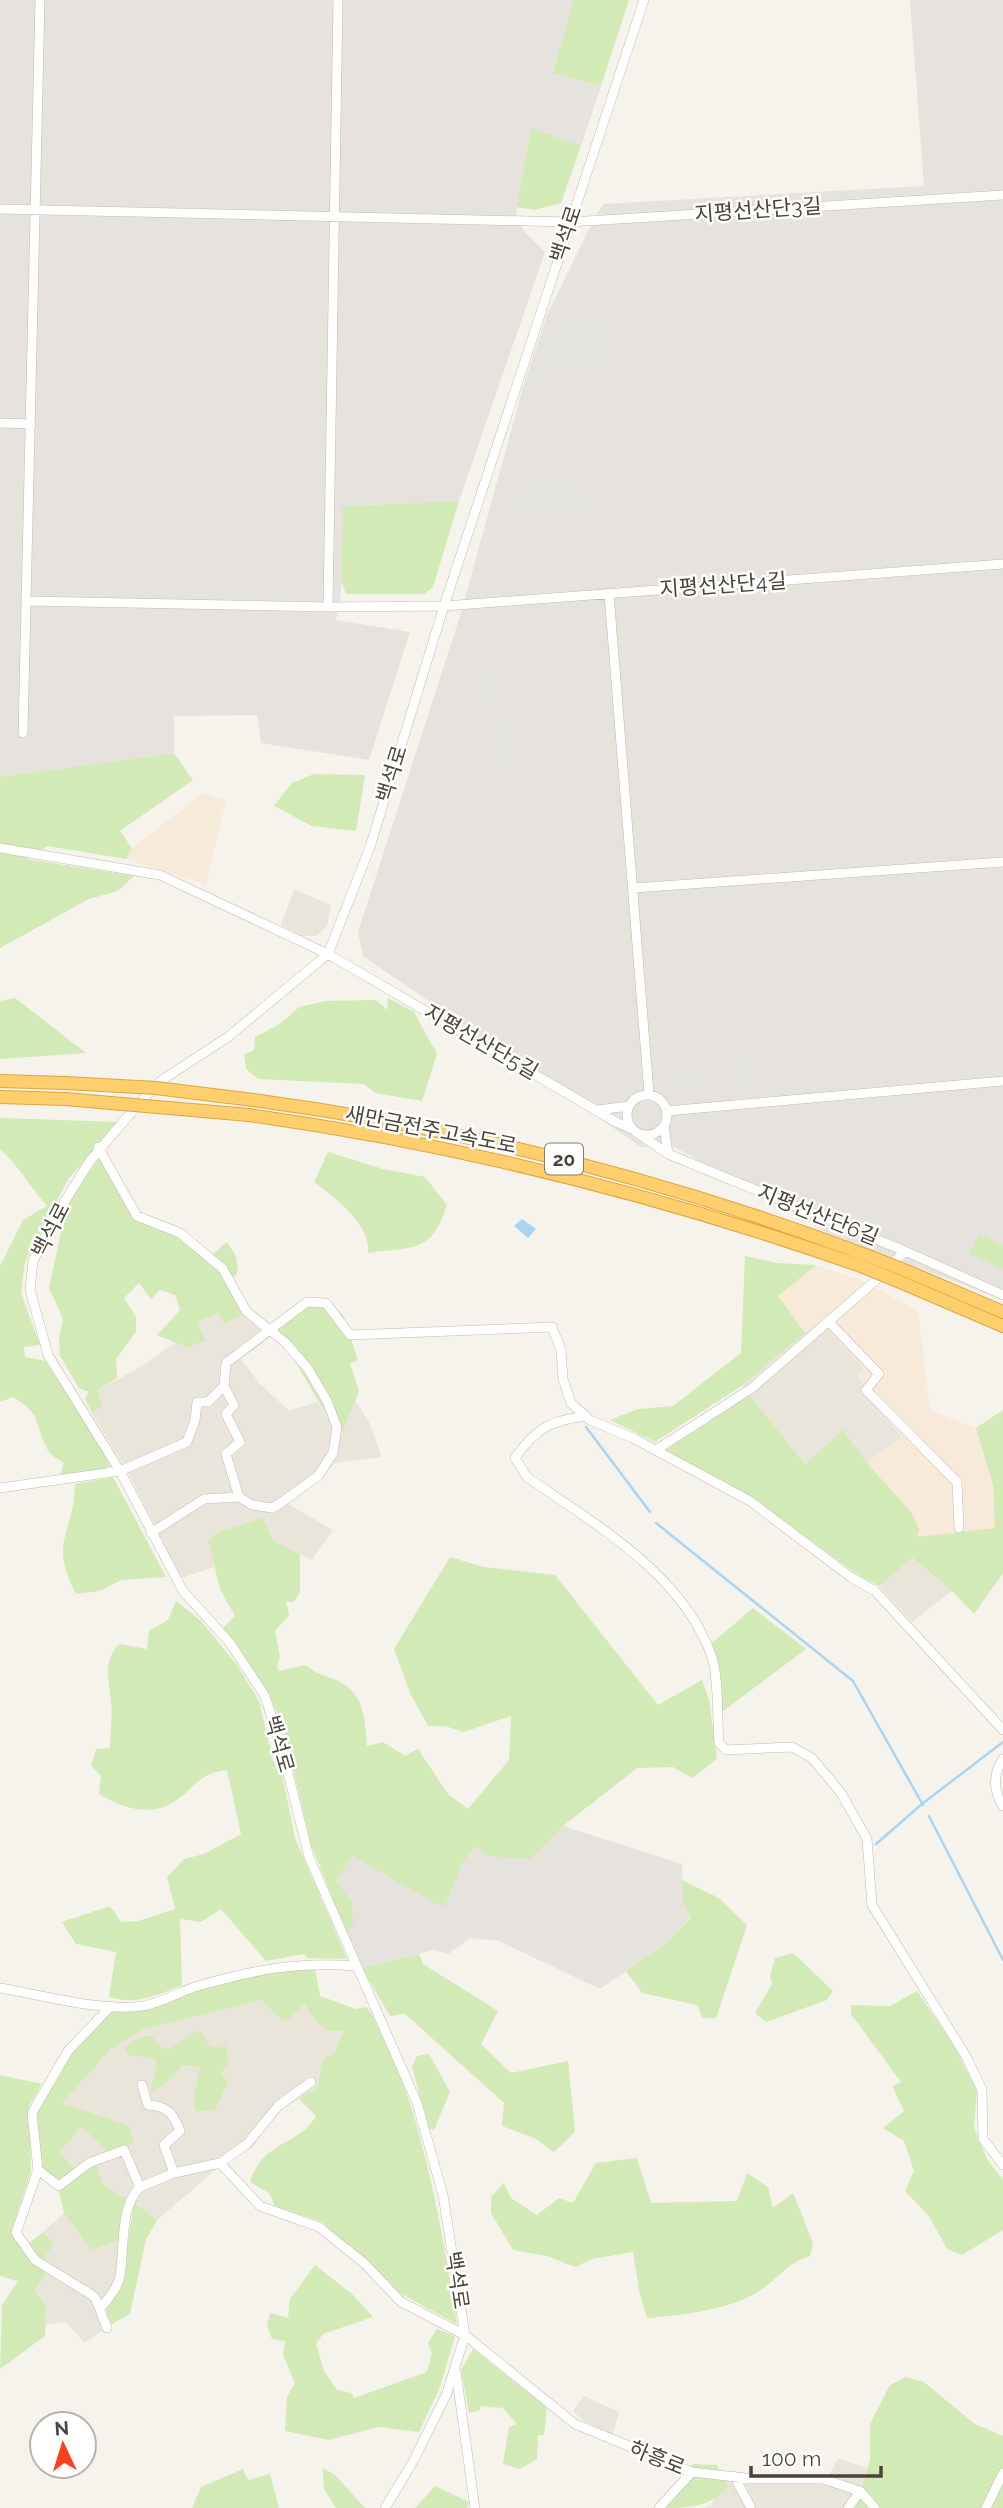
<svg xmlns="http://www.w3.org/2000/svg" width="1003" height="2508" font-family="Raleway,'Noto Sans KR',sans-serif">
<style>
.residential{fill:#eae5da}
.commercial{fill:#f7ead8}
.industrial{fill:#e6e2dd}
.green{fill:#d2eab5}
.parking{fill:#e5e3e0}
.water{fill:#a9d4f2}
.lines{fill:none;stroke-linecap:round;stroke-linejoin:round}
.stream{stroke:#a9d4f2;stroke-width:2.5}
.minor-casing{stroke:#c2bbae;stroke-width:10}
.highway-casing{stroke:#e0a43c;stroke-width:14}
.minor{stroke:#fff;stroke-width:9}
.highway{stroke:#ffcf6e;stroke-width:12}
.highway-bridge-casing{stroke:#e0a43c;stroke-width:14;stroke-linecap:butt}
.highway-bridge{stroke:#ffcf6e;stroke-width:12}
.labels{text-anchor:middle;stroke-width:5;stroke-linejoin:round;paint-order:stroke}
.shield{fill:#fff;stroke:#817c74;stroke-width:2}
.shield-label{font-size:19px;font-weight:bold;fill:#4b4439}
.street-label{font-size:21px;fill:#4b4439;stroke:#fff}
</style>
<rect width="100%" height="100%" fill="#f6f3ec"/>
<path class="residential" d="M 294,889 L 331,905 L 327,926 L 316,936 L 301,936 L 281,925 Z
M 218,1312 L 224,1324 L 242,1315 L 270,1337 L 241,1359 L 259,1383 L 289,1411 L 317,1402 L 331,1423 L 343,1429 L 355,1400 L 369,1422 L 382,1457 L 336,1463 L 288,1504 L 333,1530 L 312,1560 L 274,1541 L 208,1541 L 214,1567 L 181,1578 L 131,1478 L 92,1413 L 102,1406 L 98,1390 L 137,1369 L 175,1343 L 188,1348 L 204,1340 L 196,1322 Z
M 820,1320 L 864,1369 L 857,1375 L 901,1437 L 867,1463 L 843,1429 L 805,1466 L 743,1385 Z
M 911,1558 L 952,1591 L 912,1622 L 879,1586 Z
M 261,2000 L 281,2019 L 304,2002 L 313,2018 L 344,2031 L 334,2053 L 323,2061 L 317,2088 L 277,2112 L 253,2147 L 220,2166 L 157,2220 L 120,2194 L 79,2174 L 59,2152 L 83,2126 L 128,2125 L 61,2103 L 111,2049 L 144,2029 Z
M 64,2213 L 92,2249 L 119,2240 L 117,2278 L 106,2312 L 112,2324 L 84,2343 L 66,2322 L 46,2325 L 46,2307 L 35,2290 L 39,2266 L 54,2244 L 43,2232 Z
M 584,2396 L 619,2412 L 613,2435 L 584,2421 L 573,2411 Z
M 838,2458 L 867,2468 L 855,2508 L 704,2508 L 711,2505 L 725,2479 L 761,2483 L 829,2476 Z"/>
<path class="commercial" d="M 204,793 L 226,801 L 206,885 L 126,859 L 132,848 Z
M 816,1265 L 865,1282 L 918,1311 L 930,1410 L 976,1428 L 993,1485 L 995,1528 L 917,1538 L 911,1512 L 867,1463 L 901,1437 L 857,1375 L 864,1369 L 820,1321 L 805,1333 L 777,1296 Z"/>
<path class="industrial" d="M 0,0 L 573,0 L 553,73 L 601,86 L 581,146 L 531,129 L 516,214 L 525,232 L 545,252 L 459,501 L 343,506 L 341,595 L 336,620 L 410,632 L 369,760 L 261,743 L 257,715 L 174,716 L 174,753 L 0,777 Z
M 910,0 L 1003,0 L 1003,1300 L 828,1233 L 676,1148 L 641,1147 L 363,956 L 358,932 L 460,616 L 524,384 L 547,315 L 597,213 L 603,204 L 924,186 Z
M 563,1826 L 682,1864 L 683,1903 L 691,1916 L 667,1943 L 600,1989 L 499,1941 L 470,1938 L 448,1954 L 434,1950 L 362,1968 L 346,1932 L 336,1882 L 352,1856 L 434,1903 L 445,1905 L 463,1862 L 477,1844 L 530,1859 Z"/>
<path class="green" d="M 573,0 L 629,0 L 601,86 L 553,73 Z
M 531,128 L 581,146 L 561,203 L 535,210 L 517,207 Z
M 459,501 L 433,587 L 424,594 L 346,594 L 341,581 L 343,506 Z
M 174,753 L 193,780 L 120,831 L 132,848 L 126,859 L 47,846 L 27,859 L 134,876 L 118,891 L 89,899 L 0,948 L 0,777 Z
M 314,774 L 365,775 L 356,831 L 312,826 L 274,806 L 292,783 Z
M 15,998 L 86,1053 L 0,1059 L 0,1001 Z
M 388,998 L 414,1012 L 437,1054 L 422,1101 L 375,1093 L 364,1084 L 258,1079 L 246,1069 L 244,1055 L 254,1050 L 255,1037 L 280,1024 L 299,1007 L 325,1001 L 376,1000 L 387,1010 Z
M 0,1118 L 120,1122 L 69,1178 L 25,1262 L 21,1293 L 40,1345 L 24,1347 L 25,1357 L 45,1361 L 91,1429 L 111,1468 L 60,1475 L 64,1463 C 60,1460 53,1457 50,1453 C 34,1431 46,1416 13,1397 L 0,1402 L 0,1266 L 23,1220 L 47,1206 C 30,1187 19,1166 0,1149 Z
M 328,1152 L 383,1169 L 425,1177 L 447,1205 C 431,1254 415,1246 368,1253 C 372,1226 334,1196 314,1182 Z
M 99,1158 L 135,1218 L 156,1228 L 189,1235 L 213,1254 L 227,1242 L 236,1256 L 238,1272 L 228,1283 L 242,1315 L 224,1324 L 218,1313 L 197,1322 L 205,1340 L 188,1348 L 157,1335 L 180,1310 L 175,1295 L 160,1290 L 151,1299 L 139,1283 L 124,1298 L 136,1317 L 136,1332 L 116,1359 L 117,1378 L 98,1390 L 102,1406 L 92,1413 L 85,1399 L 89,1392 L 79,1388 L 60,1356 L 59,1338 L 63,1319 L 49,1288 L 67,1204 Z
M 979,1234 L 1003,1245 L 1003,1269 L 969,1254 Z
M 745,1256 L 777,1263 L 816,1265 L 778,1296 L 805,1333 L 743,1385 L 655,1442 L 610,1420 L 638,1409 L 673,1406 L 741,1353 Z
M 322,1298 L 343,1315 L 358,1360 L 350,1364 L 359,1391 L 343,1430 L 331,1423 L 277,1330 Z
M 750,1395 L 805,1465 L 843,1429 L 867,1463 L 911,1512 L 919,1529 L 917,1537 L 995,1528 L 993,1485 L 976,1428 L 1003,1410 L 1003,1573 L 974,1614 L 952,1591 L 912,1558 L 879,1586 L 861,1577 L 773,1513 L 666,1450 Z
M 113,1477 L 166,1577 L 121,1580 L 100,1591 L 76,1594 C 48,1540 74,1536 75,1484 Z
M 262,1518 L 274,1541 L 300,1554 L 300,1592 L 294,1602 L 286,1602 L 289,1615 L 275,1631 L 280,1657 L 277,1666 L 279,1671 L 306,1665 C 317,1676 327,1675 340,1682 C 365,1694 365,1722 367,1746 L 383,1742 L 405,1756 L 418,1749 L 448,1794 L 468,1809 L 509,1760 L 511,1716 L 464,1732 L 445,1726 L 428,1726 L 410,1693 L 394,1649 L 450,1557 L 484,1567 L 555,1575 L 658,1705 L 702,1680 L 709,1699 L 717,1759 L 692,1778 L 673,1767 L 637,1768 L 563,1826 L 530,1859 L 487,1856 L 477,1845 L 463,1862 L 445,1906 L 434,1903 L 352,1856 L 336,1882 L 352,1901 L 353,1926 L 346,1932 L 311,1844 L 284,1730 L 268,1692 L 223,1628 L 235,1616 L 220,1589 L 208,1541 L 219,1532 Z
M 176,1601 L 201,1621 L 237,1665 L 259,1701 L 273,1761 L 282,1774 L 295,1838 L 347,1959 L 307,1958 L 304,1954 L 266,1961 L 221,1909 L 201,1922 L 180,1919 L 182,1985 C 156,1996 137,2005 109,1997 L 116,1952 L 76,1944 L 62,1922 L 110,1906 L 121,1922 L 138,1921 L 175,1909 L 167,1877 L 184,1859 L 204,1854 L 241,1834 L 227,1770 C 197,1773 194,1790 172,1803 C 149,1817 119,1807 99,1794 L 101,1776 L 91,1766 L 96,1749 L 110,1748 C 110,1733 113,1717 111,1702 C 109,1682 102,1661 119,1644 L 147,1649 L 149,1631 L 168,1620 Z
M 753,1608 L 806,1649 L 722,1712 L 719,1667 L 712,1643 Z
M 682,1880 L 719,1898 L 747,1925 L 716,2018 L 703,2018 L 697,2005 L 642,1993 L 626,1971 L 667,1943 L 691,1917 L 683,1903 Z
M 793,1953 L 833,1991 L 827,2000 L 766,2022 L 755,2013 L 772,1984 L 770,1976 L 775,1958 Z
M 419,1954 L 423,1964 L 498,2011 L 481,2044 L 511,2073 L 568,2061 L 575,2132 L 554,2152 L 536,2139 L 502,2126 L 504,2103 L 405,2014 L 390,2016 L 362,1968 Z
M 315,1968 L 320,1996 L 356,2009 L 366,2007 L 372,2014 C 386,2046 403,2079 413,2113 C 434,2183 446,2253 457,2324 L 401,2294 L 322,2222 L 275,2206 L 269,2193 L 250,2182 C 263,2140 299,2146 316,2116 L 299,2099 L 317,2088 L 323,2060 L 334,2053 L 344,2031 L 327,2031 L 313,2018 L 304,2003 L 289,2020 L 281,2019 L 261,2000 L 144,2029 L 111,2049 L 62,2103 L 128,2125 L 134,2143 L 108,2152 L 82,2127 L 59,2152 L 75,2170 L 59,2182 L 41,2168 L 36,2112 L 66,2060 L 113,2009 L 267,1972 Z
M 917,1991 L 952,2043 L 977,2090 L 974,2128 L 987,2159 L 1003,2180 L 1003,2230 L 962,2255 L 947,2249 L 929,2216 L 905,2191 L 914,2171 L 904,2141 L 883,2128 L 904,2111 L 892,2086 L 901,2082 L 851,2014 L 851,2005 L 890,2006 Z
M 199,2030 L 210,2046 L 221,2048 L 225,2044 L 229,2064 L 220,2073 L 228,2082 L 214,2111 L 195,2111 L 194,2097 L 200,2067 L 181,2065 L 174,2076 L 151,2093 C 151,2080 157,2072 156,2059 L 129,2055 L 125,2051 C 128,2040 141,2037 151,2035 L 161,2047 L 168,2050 Z
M 429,2054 L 450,2092 L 434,2130 L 428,2128 L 412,2066 L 417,2056 Z
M 0,2075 L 42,2084 L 29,2106 L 31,2172 L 11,2232 L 46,2275 L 35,2290 L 46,2307 L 45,2336 L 0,2369 L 2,2305 L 18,2281 L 0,2276 Z
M 637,2158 L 651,2203 L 737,2201 L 747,2173 L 768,2187 L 773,2208 L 793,2193 L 813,2243 L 810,2256 C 784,2265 783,2275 762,2289 C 732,2310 683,2315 647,2318 L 639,2291 L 633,2252 L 592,2259 L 575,2267 L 547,2256 L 513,2250 L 491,2213 L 491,2197 L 504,2183 L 511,2198 L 537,2215 L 559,2198 L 573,2203 L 596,2163 Z
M 96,2164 L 102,2184 L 126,2198 L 119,2240 L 92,2250 L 64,2213 L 58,2188 Z
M 134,2203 L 157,2220 L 146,2240 L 130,2314 L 112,2324 L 106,2312 L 123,2273 Z
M 43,2232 L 54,2244 L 42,2261 L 28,2244 Z
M 315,2265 L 352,2294 L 373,2317 L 323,2334 L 316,2344 L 324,2371 L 337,2390 L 352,2393 L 354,2398 L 427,2372 L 432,2353 L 428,2343 L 437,2329 L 455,2336 L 440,2387 L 419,2432 L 378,2427 L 329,2440 L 285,2431 L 287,2397 L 295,2383 L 283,2355 L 285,2341 L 272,2339 L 267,2325 L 270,2313 L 288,2318 L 290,2299 Z
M 473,2349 L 547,2408 L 544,2435 L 538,2435 L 537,2459 L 520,2469 L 503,2464 L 509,2427 L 517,2424 L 503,2408 L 481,2406 L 479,2411 L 469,2413 L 461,2370 Z
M 906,2377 L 924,2382 L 975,2424 L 1003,2436 L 1003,2508 L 855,2508 L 870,2460 L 870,2424 L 890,2385 Z
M 693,2464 L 717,2465 L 728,2486 C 712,2508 687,2508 658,2508 Z
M 323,2468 L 335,2475 L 365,2508 L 336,2508 L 324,2489 Z
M 243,2469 L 248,2480 L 270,2474 L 279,2508 L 192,2508 L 201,2487 Z
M 435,2486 L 469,2502 L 467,2508 L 415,2508 Z"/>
<path class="parking" d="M 609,316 L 612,374 L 526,381 L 546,322 Z
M 590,473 L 594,508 L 624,505 L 625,514 L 495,524 L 502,493 L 519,491 L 519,478 Z
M 506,663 L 517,782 L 488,782 L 479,686 L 455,685 L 456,667 Z
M 733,1043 L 757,1043 L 761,1086 L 680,1093 L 665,1085 L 662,1072 L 704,1068 L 705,1076 L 735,1073 Z
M 961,1206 L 962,1220 L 867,1227 L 865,1213 Z"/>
<path class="water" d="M 522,1219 L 536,1229 L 528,1238 L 514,1226 Z"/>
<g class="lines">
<path class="stream" d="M 586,1427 L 650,1512
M 656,1523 L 853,1681 L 923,1805
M 929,1816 L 1003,1960
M 876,1844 L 922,1804 L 1003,1742"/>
<defs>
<path id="minor" d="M 0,209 L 570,222 L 1003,195
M 0,423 L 31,424
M 609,594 L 649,1094
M 28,601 L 328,607 L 444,606 L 1003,564
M 328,607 L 338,0
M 23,733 L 40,0
M 0,848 L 160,875 L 328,954 L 616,1122 L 634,1130
M 634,888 L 1003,862
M627 1115a20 20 0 1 1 40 0a20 20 0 1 1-40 0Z
M 598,1110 L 629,1106
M 667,1111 L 1003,1081
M 664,1126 L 668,1154
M 636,1132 L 668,1154 L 905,1251 L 1003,1295
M 98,1147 L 137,1216 L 180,1233 L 223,1269 L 246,1311 L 286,1343 L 308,1369 L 327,1401 L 337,1427 L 333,1453 L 318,1476 L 279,1504 L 272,1508 L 252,1505 L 239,1497 L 204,1499 L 151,1533
M 828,1321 L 879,1374 L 866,1390 L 957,1482 L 959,1528
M 586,1416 C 550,1421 536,1428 515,1458 L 527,1477 C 596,1525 683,1574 712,1657 C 719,1679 717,1719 719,1743 L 726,1750 L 792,1747 L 812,1758 L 841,1793 L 867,1839 L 872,1905 L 967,2058 L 982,2090 L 983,2139 L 1003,2165
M 656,1450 L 752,1388 L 875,1281 L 905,1251
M 0,1488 L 120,1471 L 187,1442 L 195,1420 L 197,1402 L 208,1402 L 224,1386
M 239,1497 L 226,1454 L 240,1442 L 226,1414 L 234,1405 L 224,1386 L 226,1363 L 307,1302 L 326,1303 L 350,1335 L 552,1327 L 561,1350 L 563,1379 L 571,1403 L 590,1420 L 633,1438 L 750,1501 L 852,1578 L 875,1591 L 1003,1730
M 1003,1759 C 993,1773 993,1791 1003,1806
M 0,1988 C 42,1995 101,2012 143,2006 C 162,2003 180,1991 198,1986 C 254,1970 298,1961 356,1966
M 142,2085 L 148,2105 C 167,2106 173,2113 180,2131 L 164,2145 L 174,2173
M 220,2163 L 247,2144 L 278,2106 L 311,2082
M 38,2170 L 59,2186 L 89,2163 L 124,2150 L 140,2187 C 119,2208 125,2248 120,2276 C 118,2288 107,2300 100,2309
M 140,2187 L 174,2173 L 220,2163 L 260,2206 L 319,2227 L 364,2263 L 401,2302 L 465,2335 L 575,2424 L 692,2472 L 754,2479 L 823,2479 L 860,2491 L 875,2508
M 107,2328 L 95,2297 L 35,2260 L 16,2233 L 38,2170 L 32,2113 L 68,2051 L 111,2006
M 456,2372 L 475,2508
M 734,2476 L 751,2508
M 385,2508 L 414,2460 L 447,2393 L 465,2335 L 443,2195 L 417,2103 L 309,1857 L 284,1757 L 265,1696 L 230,1643 L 183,1591 L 120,1471 L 48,1355 L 30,1290 L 33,1261 L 51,1224 L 89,1162 L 123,1122 L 159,1082 L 228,1037 L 328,954 L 370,847 L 444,606 L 644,0
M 659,2508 L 692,2472
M 848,2508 L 860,2491
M 986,2508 L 1003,2473"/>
<path id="highway" d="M 0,1081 L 66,1083
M 0,1097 L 65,1099
M 253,1100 C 464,1128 667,1180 866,1255
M 249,1115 C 458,1144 662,1196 861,1266
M 909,1272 L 1003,1312
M 905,1284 L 1003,1326"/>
</defs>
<use href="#minor" class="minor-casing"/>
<use href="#highway" class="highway-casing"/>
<use href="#minor" class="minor"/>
<use href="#highway" class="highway"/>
<defs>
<path id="highway-bridge" d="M 66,1083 L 156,1088 L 253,1100
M 65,1099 L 249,1115
M 866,1255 L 909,1272
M 861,1266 L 905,1284"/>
</defs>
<use href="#highway-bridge" class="highway-bridge-casing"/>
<use href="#highway-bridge" class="highway-bridge"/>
</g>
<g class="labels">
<rect class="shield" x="545" y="1143.5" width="38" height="31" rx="5"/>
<g class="shield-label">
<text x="564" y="1166">20</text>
</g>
<g class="street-label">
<text transform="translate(758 210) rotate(-4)" y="7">지평선산단3길</text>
<text transform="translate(566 234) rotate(-72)" y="7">백석로</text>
<text transform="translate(723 585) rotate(-4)" y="7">지평선산단4길</text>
<text transform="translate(392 774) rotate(-73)" y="7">백석로</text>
<text transform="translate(481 1042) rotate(30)" y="7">지평선산단5길</text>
<text transform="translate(431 1130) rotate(11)" y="7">새만금전주고속도로</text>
<text transform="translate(818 1215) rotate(22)" y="7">지평선산단6길</text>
<text transform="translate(51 1230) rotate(-63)" y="7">백석로</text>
<text transform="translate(279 1744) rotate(74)" y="7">백석로</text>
<text transform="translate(457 2280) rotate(81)" y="7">백석로</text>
<text transform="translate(657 2458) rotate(22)" y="7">하흥로</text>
</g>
</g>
<g transform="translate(63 2445) rotate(356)"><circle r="33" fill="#ffffff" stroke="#b7b4b0" stroke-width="2"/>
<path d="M0-5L12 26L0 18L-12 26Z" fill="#fc3f1d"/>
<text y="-10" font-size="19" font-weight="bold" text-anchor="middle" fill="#4b4439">N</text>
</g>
<path d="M751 2466v10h130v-10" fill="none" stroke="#4b4439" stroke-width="3.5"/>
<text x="762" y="2466" font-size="21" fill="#4b4439" stroke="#ffffff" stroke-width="5" paint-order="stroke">100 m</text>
</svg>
